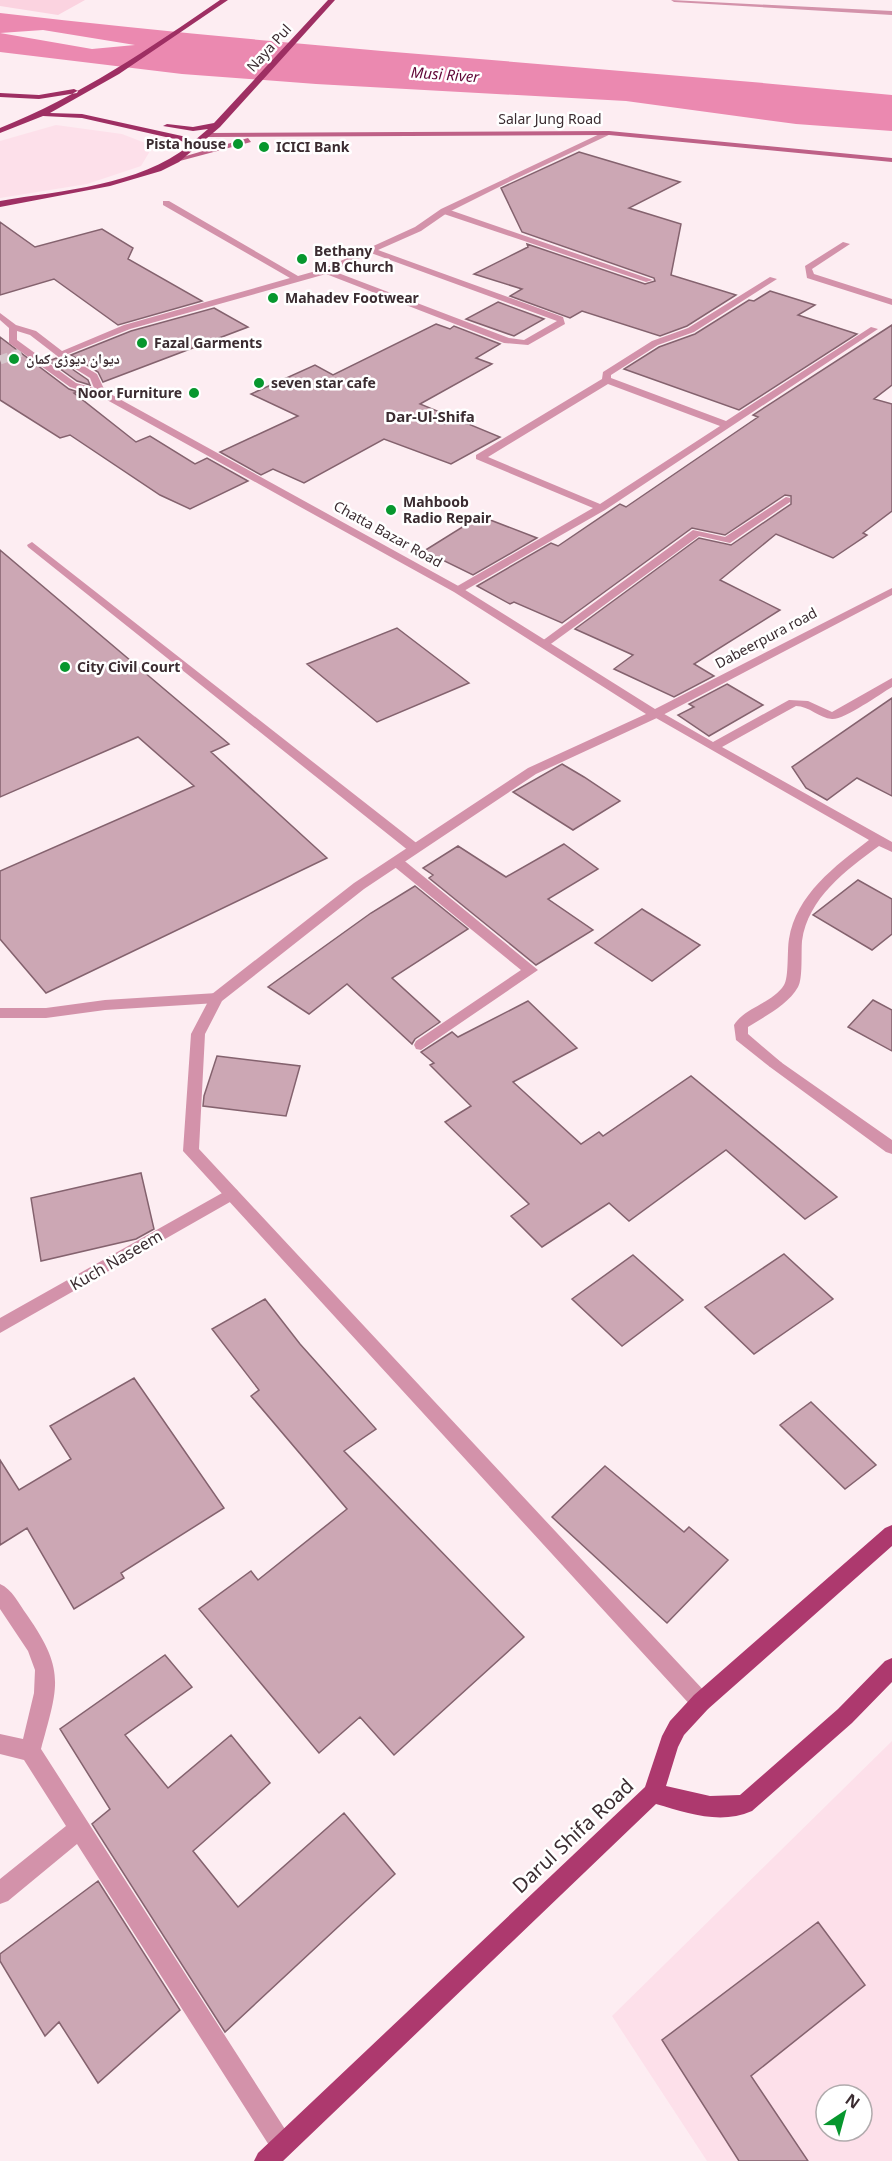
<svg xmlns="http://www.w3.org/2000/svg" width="892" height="2161" font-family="'Noto Sans','Noto Naskh Arabic',sans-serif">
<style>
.built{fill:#fde0ea;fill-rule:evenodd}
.green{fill:#fbd3e0}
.water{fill:#eb89b0;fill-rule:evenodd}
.building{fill:#cca7b4;stroke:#84626e;stroke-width:1.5}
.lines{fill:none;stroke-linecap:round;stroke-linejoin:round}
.minor-tunnel{stroke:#d6c6cb;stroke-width:9;stroke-dasharray:9 4.5;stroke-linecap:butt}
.service{fill:#d392aa;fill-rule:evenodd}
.minor{fill:#d392aa;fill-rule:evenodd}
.tertiary{fill:#d392aa;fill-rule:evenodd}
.secondary{fill:#be6187;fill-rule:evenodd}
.primary{fill:#ad396e;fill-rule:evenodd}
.trunk{fill:#9e2f63;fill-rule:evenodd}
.poi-dot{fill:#07972e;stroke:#fff;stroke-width:2}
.labels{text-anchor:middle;stroke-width:5;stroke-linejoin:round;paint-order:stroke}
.far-street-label{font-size:14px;fill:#3b2c31;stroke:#fff}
.far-poi-label{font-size:14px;font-weight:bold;fill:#3b2c31;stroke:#fff;text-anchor:start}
.far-water-label{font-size:15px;font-style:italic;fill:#600636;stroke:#fff}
.far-neighbourhood-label{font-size:15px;font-weight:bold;fill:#3b2c31;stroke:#fff}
.street-label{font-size:16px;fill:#3b2c31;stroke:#fff}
.near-street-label{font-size:20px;fill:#3b2c31;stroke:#fff}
</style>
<rect width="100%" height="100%" fill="#fdedf2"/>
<path class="built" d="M 56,125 L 122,134 L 153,146 L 141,166 L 87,184 L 0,198 L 0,141 Z
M 892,1741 L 892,2161 L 707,2161 L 612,2016 ZM 826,2095 L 862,2095 L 862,2131 L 826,2131 Z"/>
<path class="green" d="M 0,0 L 85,0 L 58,15 L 0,6 Z"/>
<path class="water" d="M 0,13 C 297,48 595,66 892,95 L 892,131 L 796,124 L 626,101 L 316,84 L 182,74 L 0,52 ZM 43,30 L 135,45 L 92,49 L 0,33 Z"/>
<path class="building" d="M 579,152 L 680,182 L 629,208 L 681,224 L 671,275 L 736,295 L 687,326 L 660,336 L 582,311 L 570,318 L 510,296 L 522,289 L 474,274 L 528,247 L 527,244 L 645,284 L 655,281 L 654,278 L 522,232 L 501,188 Z
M 0,222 L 35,247 L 102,229 L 133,248 L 128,259 L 202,301 L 118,325 L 54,279 L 0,295 Z
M 770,291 L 815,305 L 798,315 L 857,334 L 739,410 L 624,369 L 659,347 L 695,334 L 749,300 L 754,301 Z
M 498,302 L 544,319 L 514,336 L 466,319 Z
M 214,308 L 248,327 L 103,382 L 98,372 L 71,355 L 131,331 Z
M 436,324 L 450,329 L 454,326 L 500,344 L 476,358 L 492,364 L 420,404 L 500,437 L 451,464 L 384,439 L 304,483 L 273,469 L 261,475 L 220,452 L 298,416 L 251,394 L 315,365 L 333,375 Z
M 892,325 L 892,385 L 874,399 L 892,404 L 892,511 L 863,533 L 867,535 L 833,558 L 776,534 L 720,580 L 780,610 L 694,664 L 714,676 L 674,697 L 614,669 L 633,655 L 575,629 L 699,538 L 731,545 L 791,504 L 791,496 L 785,495 L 725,535 L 692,528 L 562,623 L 514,602 L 510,604 L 477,586 L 551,543 L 558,546 L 620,504 L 626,507 L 758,417 L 753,415 Z
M 0,337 L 69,389 L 78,392 L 74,393 L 136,442 L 150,436 L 195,464 L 207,458 L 248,481 L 190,509 L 160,495 L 70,435 L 60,438 L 0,400 Z
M 56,358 L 88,380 L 90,385 L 77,381 L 49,361 Z
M 480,516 L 537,538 L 473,575 L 424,551 Z
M 0,550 L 229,744 L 211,752 L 327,858 L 46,993 L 0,939 L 0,871 L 194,786 L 138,737 L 0,797 Z
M 397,628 L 469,683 L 377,722 L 307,664 Z
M 727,684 L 763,705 L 709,736 L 678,715 L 694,707 L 689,704 Z
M 892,698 L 892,796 L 857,778 L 827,800 L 806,788 L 792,767 Z
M 562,764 L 584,777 L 620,801 L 573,830 L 513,792 Z
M 564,844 L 598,869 L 548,899 L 593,930 L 536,965 L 429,878 L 433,875 L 423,868 L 458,846 L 506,877 Z
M 858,880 L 892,899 L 892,934 L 872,950 L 813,915 Z
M 415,886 L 468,929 L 392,978 L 440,1022 L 415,1039 L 412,1044 L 347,984 L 309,1014 L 268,987 L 371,913 Z
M 642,909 L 700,945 L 652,981 L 595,943 Z
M 873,1000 L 892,1010 L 892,1051 L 848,1027 Z
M 528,1001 L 577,1048 L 513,1082 L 581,1144 L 599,1132 L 603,1136 L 691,1076 L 837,1197 L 805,1219 L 726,1150 L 629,1221 L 609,1203 L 542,1247 L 511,1216 L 529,1204 L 445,1122 L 471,1106 L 430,1065 L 434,1063 L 421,1052 L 452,1032 L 458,1037 Z
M 217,1056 L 300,1066 L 286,1116 L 203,1106 L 204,1096 Z
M 141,1173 L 154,1229 L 136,1239 L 41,1261 L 31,1198 Z
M 784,1254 L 833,1299 L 754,1354 L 705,1307 Z
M 633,1255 L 683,1300 L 622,1346 L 572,1299 Z
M 265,1299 L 300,1344 L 376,1429 L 344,1451 L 524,1637 L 394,1755 L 360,1717 L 319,1753 L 199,1609 L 251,1571 L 258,1580 L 347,1509 L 251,1396 L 259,1390 L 212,1329 Z
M 134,1378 L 224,1508 L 121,1573 L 124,1578 L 74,1609 L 27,1528 L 0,1545 L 0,1460 L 19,1490 L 71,1459 L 50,1426 Z
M 811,1402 L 876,1465 L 845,1489 L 780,1425 Z
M 605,1466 L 684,1532 L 689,1527 L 728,1560 L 667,1623 L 552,1517 Z
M 165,1655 L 192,1687 L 125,1735 L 168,1788 L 231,1735 L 270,1783 L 193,1851 L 238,1907 L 344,1813 L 395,1874 L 225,2032 L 92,1824 L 110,1809 L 60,1729 Z
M 98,1881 L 180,2010 L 98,2083 L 59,2022 L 45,2036 L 0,1961 L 0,1954 Z
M 818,1922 L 865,1985 L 751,2076 L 808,2161 L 739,2161 L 662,2040 Z"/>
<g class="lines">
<path class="minor-tunnel" d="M 0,360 L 25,351"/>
<path class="service" d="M 671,0 L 892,11 L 892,15 L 674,2 Z
M 441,209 L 447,209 L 653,280 L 646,282 L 441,213 Z
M 843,242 L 850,244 L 812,269 L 814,274 L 892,299 L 892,305 L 807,278 L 805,266 Z
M 217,993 L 224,998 L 217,1003 L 105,1010 L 46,1018 L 0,1018 L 0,1008 L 46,1008 L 105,1000 Z
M 775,1058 L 892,1140 L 892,1154 L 886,1152 L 770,1067 L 768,1063 L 770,1059 Z"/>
<path class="minor" d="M 606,131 L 613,133 L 509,182 L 447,213 L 421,231 L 378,250 L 563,317 L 565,324 L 528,345 L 504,343 L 326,274 L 130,329 L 63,356 L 55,354 L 124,325 L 290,278 L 163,205 L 163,201 L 169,201 L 298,276 L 323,269 L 415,227 L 441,209 ZM 371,253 L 557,321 L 524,340 L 509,338 L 333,271 Z
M 770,277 L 777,279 L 694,332 L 658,345 L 611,375 L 611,378 L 726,421 L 871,327 L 878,329 L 605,510 L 462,592 L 454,592 L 454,588 L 593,508 L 476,459 L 476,455 L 602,379 L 603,372 L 652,341 L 688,328 ZM 608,384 L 720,426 L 600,504 L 488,457 Z
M 786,497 L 790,498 L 790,502 L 730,543 L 699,536 L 548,646 L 540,646 L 538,644 L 693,530 L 725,537 Z
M 32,542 L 419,845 L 421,848 L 419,851 L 409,851 L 28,547 L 27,545 Z
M 892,678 L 892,687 C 880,694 844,720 832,719 C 819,718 809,706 796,706 L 722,747 L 892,842 L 892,852 L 879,846 C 846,870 808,898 802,941 C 801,952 803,979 798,987 C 788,1005 765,1016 748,1027 L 748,1034 L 782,1063 L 780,1067 L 770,1067 L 736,1040 L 734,1025 C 745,1007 773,1003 784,985 C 789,978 787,950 789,939 C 796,895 835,866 869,840 L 649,714 L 651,711 L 659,711 L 713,742 L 789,700 L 808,701 L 832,712 Z
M 396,857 L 401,858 L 538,970 L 421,1050 L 416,1049 L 414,1045 L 416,1041 L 521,970 L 391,864 L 389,861 Z
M 231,1188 L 237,1190 L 239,1194 L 237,1198 L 0,1333 L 0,1318 Z
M 0,1584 C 12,1589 19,1604 27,1615 C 66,1671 58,1686 41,1749 L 290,2137 L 294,2145 L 290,2153 L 282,2157 L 274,2153 L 77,1844 L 8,1901 L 0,1904 L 0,1879 L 66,1826 L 24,1760 L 0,1754 L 0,1734 L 23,1739 L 34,1693 L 35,1670 L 28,1651 L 0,1609 Z"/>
<path class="tertiary" d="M 0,313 L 16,325 L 36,331 L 75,361 L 97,374 L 105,391 L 462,588 L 655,709 L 892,588 L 892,595 L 659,717 L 536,774 L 364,889 L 222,1001 L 205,1034 L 199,1149 L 708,1695 L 711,1702 L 708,1709 L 701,1712 L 694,1709 L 183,1151 L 191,1034 L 212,994 L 354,883 L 528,768 L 646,714 L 454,592 L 98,395 L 70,387 L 9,343 L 9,328 L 0,320 ZM 17,331 L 30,335 L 69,365 L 90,378 L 94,388 L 76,383 L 17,340 Z"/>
<path class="secondary" d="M 609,131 L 892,158 L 892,162 L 609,135 L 207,137 L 203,135 L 207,133 Z
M 248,138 L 251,142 L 176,162 L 172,160 Z"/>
<path class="primary" d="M 892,1525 L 892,1546 L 708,1709 L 684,1735 L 678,1747 L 666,1786 L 710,1796 L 740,1795 L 838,1709 L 885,1661 L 892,1658 L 892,1682 L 852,1723 L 752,1811 C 720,1825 688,1813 656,1804 L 283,2161 L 254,2161 L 258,2153 L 645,1787 L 662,1736 L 670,1721 L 694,1695 L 885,1528 Z"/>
<path class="trunk" d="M 220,0 L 228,0 L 119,74 L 50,113 L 82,114 L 182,136 L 194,141 L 208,129 L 193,131 L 163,126 L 167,124 L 193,127 L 214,123 L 328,0 L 335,0 L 220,127 L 179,162 L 161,171 L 110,186 L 0,207 L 0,201 C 63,190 138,186 190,145 L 179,140 L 82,118 L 43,116 L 0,133 L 0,128 C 80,96 150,48 220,0 Z
M 74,89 L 78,91 L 77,93 L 39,99 L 0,97 L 0,93 L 39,95 Z"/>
</g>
<g class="poi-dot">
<circle cx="238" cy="144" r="6"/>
<circle cx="264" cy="147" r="6"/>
<circle cx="302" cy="259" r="6"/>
<circle cx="273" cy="298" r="6"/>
<circle cx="142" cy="343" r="6"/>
<circle cx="14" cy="359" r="6"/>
<circle cx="259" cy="383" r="6"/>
<circle cx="194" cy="393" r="6"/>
<circle cx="391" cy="510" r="6"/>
<circle cx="65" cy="667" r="6"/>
</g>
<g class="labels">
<g class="far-street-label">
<text transform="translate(269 48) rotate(-48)" y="5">Naya Pul</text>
<text x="550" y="124">Salar Jung Road</text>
<text transform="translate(388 534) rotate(29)" y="5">Chatta Bazar Road</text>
<text transform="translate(766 638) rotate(-28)" y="5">Dabeerpura road</text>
</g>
<g class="far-poi-label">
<text x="226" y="149" text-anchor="end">Pista house</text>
<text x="276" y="152">ICICI Bank</text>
<text x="314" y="256">Bethany<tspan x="314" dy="16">M.B Church</tspan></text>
<text x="285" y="303">Mahadev Footwear</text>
<text x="154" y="348">Fazal Garments</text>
<text x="26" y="364">دیوان دیوڑی کمان</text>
<text x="271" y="388">seven star cafe</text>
<text x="182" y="398" text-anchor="end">Noor Furniture</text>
<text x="403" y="507">Mahboob<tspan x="403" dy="16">Radio Repair</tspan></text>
<text x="77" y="672">City Civil Court</text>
</g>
<g class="far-water-label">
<text transform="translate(445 75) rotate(4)" y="5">Musi River</text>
</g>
<g class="far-neighbourhood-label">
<text x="430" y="422">Dar-Ul-Shifa</text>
</g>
<g class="street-label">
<text transform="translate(116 1260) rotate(-30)" y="6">Kuch Naseem</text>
</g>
<g class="near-street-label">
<text transform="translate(573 1836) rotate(-43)" y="7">Darul Shifa Road</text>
</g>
</g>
<g transform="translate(844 2113) rotate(36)"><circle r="28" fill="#ffffff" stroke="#b1abad" stroke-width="1.5"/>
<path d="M0-4.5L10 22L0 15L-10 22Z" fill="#07972e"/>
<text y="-9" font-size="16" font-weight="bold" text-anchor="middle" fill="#3b2c31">N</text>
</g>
</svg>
